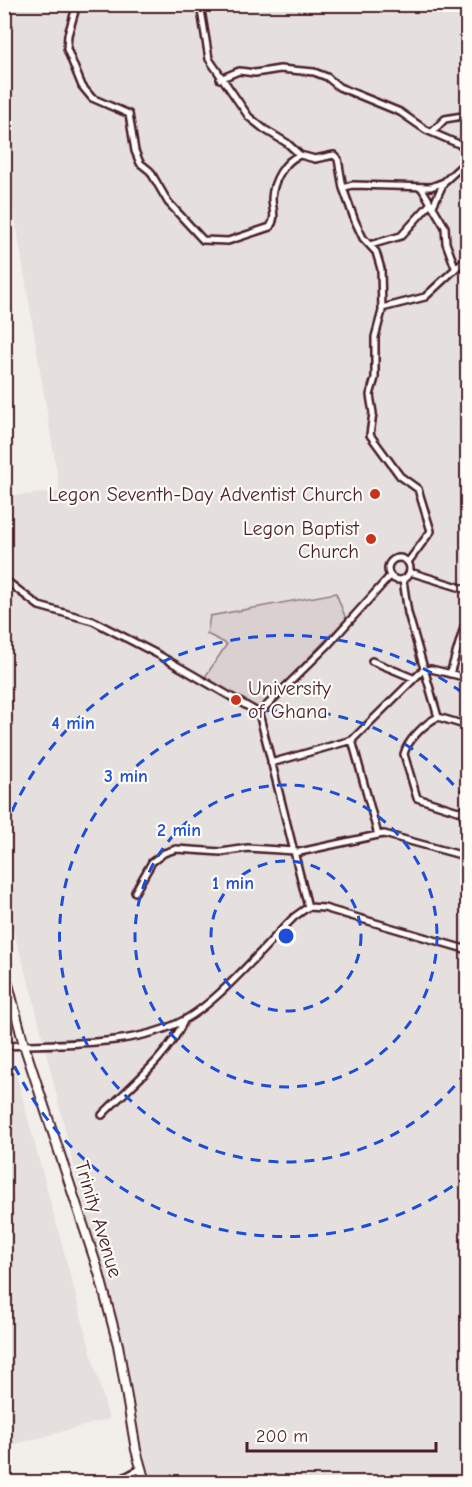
<svg xmlns="http://www.w3.org/2000/svg" width="472" height="1487" font-family="'Comic Neue',sans-serif">
<style>
.built{fill:#e5dfdd}
.green{fill:#d9d0cf;stroke:#92787d;stroke-width:1.5}
.lines{fill:none;stroke-linecap:round;stroke-linejoin:round}
.street-casing{stroke:#4a1f2b;stroke-width:10}
.secondary-casing{stroke:#4a1f2b;stroke-width:12}
.street{stroke:#fdfcf7;stroke-width:5}
.secondary{stroke:#fdfcf7;stroke-width:8}
.ring{fill:none;stroke:#1d4ed8;stroke-width:3;stroke-dasharray:10 8}
.poi-dot{fill:#c8321e;stroke:#fdfcf7;stroke-width:2}
.labels{text-anchor:middle;stroke-width:4.5;stroke-linejoin:round;paint-order:stroke}
.poi-label{font-size:20px;fill:#4a1f2b;stroke:#fdfcf7;text-anchor:end}
.street-label{font-size:20px;fill:#4a1f2b;stroke:#fdfcf7}
.centre{fill:#1d4ed8;stroke:#fdfcf7;stroke-width:3}
.ring-label{font-size:18px;text-anchor:middle;font-weight:bold;fill:#1d4ed8;stroke:#fdfcf7;stroke-width:4.5;stroke-linejoin:round;paint-order:stroke}
</style>
<rect width="100%" height="100%" fill="#f2efeb"/>
<filter id="ink" filterUnits="userSpaceOnUse"><feTurbulence type="fractalNoise" baseFrequency=".0167" numOctaves="2"/><feDisplacementMap in="SourceGraphic" scale="12" xChannelSelector="R" yChannelSelector="G"/><feConvolveMatrix kernelMatrix="1 2 1 2 8 2 1 2 1" color-interpolation-filters="sRGB"/></filter>
<g filter="url(#ink)">
<path class="built" d="M 4,5 L 467,5 L 467,1482 L 151,1482 L 31,990 L 5,904 L 5,496 L 60,492 L 5,156 Z
M 5,1052 L 10,1052 L 109,1419 L 5,1447 Z"/>
<path class="green" d="M 336,593 L 346,619 L 259,709 L 205,677 L 227,644 L 207,634 L 210,616 Z"/>
<g class="lines">
<defs>
<path id="street" d="M 77,4 L 68,35 L 67,49 L 82,86 L 92,98 L 129,114 L 135,151 L 140,163 L 150,171 L 168,202 L 203,240 L 228,241 L 270,227 C 277,217 272,209 272,198 C 273,181 284,161 300,155
M 200,4 L 209,59 L 249,117 L 264,129 L 287,143 L 300,155 L 315,159 L 334,155 L 338,159 L 343,188 L 355,221 L 363,238 L 376,252 L 381,269 L 382,311 L 375,337 L 375,378 L 370,395 L 373,413 L 370,435 L 400,476 L 418,489 L 431,531 L 408,562
M 220,79 L 239,71 L 255,73 L 280,69 L 314,72 L 327,77 L 339,87 L 400,112 L 426,130 L 468,148
M 433,131 L 445,119 L 468,115
M 421,187 L 445,227 L 446,243 L 455,267
M 343,188 L 352,185 L 431,187 L 444,182 L 468,160
M 433,206 L 444,182
M 370,245 L 401,236 L 431,203
M 382,308 L 425,297 L 468,257
M388 569a11 11 0 1 1 22 0a11 11 0 1 1-22 0Z
M 410,572 L 468,590
M 4,579 L 39,606 L 93,621 L 157,654 L 259,713
M 403,580 L 408,613 L 438,717
M 372,661 L 413,678
M 450,674 L 464,627
M 468,678 L 431,669 L 422,671 L 352,740 L 378,835 L 384,834 L 468,857
M 259,713 L 308,907
M 259,713 L 327,646 L 390,576
M 468,726 L 438,717 C 425,723 407,741 404,754 L 417,798 L 458,811 L 468,808
M 271,763 L 352,740
M 462,811 L 468,831
M 295,853 L 378,835
M 135,892 L 152,862 L 164,853 L 176,849 L 221,852 L 248,848 L 295,851
M 4,1046 C 58,1043 136,1047 184,1020 C 218,1002 265,946 294,917 L 308,907 L 324,908 L 468,950
M 102,1115 C 130,1086 167,1058 184,1021
M 116,1482 L 140,1469"/>
<path id="secondary" d="M 4,969 L 24,1045 L 99,1273 L 118,1345 L 136,1450 L 145,1482"/>
</defs>
<use href="#street" class="street-casing"/>
<use href="#secondary" class="secondary-casing"/>
<use href="#street" class="street"/>
<use href="#secondary" class="secondary"/>
</g>
</g>
<g class="ring">
<circle cx="286" cy="936" r="75"/>
<circle cx="286" cy="936" r="151"/>
<path d="M466 1072A226 226 0 1 1 466 800"/>
<path d="M467 1176A301 301 0 0 1 5 1044M5 828A301 301 0 0 1 467 696"/>
</g>
<g class="poi-dot">
<circle cx="375" cy="494" r="6"/>
<circle cx="371" cy="539" r="6"/>
<circle cx="236" cy="700" r="6"/>
</g>
<g class="labels">
<g class="poi-label">
<text x="363" y="501">Legon Seventh-Day Adventist Church</text>
<text x="359" y="535">Legon Baptist<tspan x="359" dy="23">Church</tspan></text>
<text x="248" y="695" text-anchor="start">University<tspan x="248" dy="23">of Ghana</tspan></text>
</g>
<g class="street-label">
<text transform="translate(99 1219) rotate(73)" y="7">Trinity Avenue</text>
</g>
</g>
<circle cx="286" cy="936" r="9" class="centre"/>
<g class="ring-label">
<text x="73" y="729">4 min</text>
<text x="126" y="782">3 min</text>
<text x="179" y="836">2 min</text>
<text x="233" y="889">1 min</text>
</g>
<rect width="472" height="1487" fill="none" stroke="#fdfcf7" stroke-width="24"/>
<rect x="12" y="12" width="448" height="1463" fill="none" stroke="#4a1f2b" stroke-width="2" filter="url(#ink)"/>
<path d="M247 1442v9h189v-9" fill="none" stroke="#4a1f2b" stroke-width="3"/>
<text x="256" y="1442" font-size="18" fill="#4a1f2b" stroke="#fdfcf7" stroke-width="4.5" paint-order="stroke">200 m</text>
</svg>
